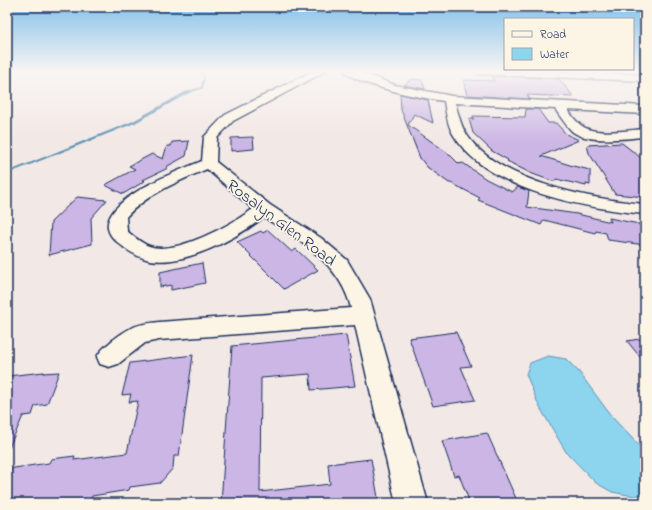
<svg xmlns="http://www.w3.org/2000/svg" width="652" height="510" font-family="'Indie Flower',sans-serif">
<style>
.water{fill:#8dd4ee;stroke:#5f92b4}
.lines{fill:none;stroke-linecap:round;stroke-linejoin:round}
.stream{fill:#5f92b4;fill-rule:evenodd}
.building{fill:#cbb6e5;stroke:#1b2f5e}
.street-casing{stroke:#1b2f5e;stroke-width:3}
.street{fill:#fcf5e5;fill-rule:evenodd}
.labels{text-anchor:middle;stroke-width:3.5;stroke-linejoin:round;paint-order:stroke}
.street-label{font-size:17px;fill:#1b2f5e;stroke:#fcf5e5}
</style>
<rect width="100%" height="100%" fill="#f2e8e5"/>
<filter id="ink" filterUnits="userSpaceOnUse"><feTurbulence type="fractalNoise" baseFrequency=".025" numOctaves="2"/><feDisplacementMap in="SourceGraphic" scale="8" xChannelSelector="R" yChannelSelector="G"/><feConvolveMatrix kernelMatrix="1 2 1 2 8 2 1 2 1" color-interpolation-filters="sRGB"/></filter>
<g filter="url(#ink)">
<path class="water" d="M 548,356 L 566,359 L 579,372 L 612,417 L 645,452 L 645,494 L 634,496 L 612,492 L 596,483 L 566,452 L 539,406 L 526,374 L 530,363 Z"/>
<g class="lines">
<path class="stream" d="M 202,71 L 205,76 L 203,88 L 187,94 L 135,123 L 7,174 L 7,172 L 133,121 L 185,92 L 201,87 L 203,76 L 199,71 Z"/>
</g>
<path class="building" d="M 492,76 L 559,79 L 574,97 L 527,95 L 530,99 L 467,95 L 463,80 L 495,81 Z
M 412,79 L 422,80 L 425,89 L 404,85 Z
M 400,94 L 428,100 L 433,123 L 414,114 L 408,125 L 448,153 L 459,164 L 463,163 L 486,179 L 512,192 L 518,187 L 529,191 L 527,207 L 577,214 L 611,222 L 609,218 L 639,224 L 645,236 L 645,245 L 608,240 L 606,233 L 596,231 L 595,233 L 544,220 L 541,225 L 478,200 L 480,198 L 451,183 L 449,183 L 427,167 L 420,158 L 401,110 Z
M 526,109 L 538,109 L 548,123 L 556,123 L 566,134 L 579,140 L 541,156 L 573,166 L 590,170 L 590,185 L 586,184 L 586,186 L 556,179 L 555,181 L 552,181 L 530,173 L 507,161 L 508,160 L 492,151 L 473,133 L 469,119 L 474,119 L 473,116 L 525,117 Z
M 253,137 L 254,149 L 231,151 L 231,138 Z
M 189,141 L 186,156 L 166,167 L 168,168 L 143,180 L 145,181 L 123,194 L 105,185 L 135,169 L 129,166 L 152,154 L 163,159 L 167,146 L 171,146 L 172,142 Z
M 622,143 L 645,161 L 645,197 L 615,194 L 589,153 L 587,145 Z
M 77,197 L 107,200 L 91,218 L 92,244 L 49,255 L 51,222 Z
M 268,230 L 292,252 L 296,249 L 318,270 L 284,289 L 237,242 L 261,231 L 263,233 Z
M 202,263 L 205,283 L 171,290 L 171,285 L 160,287 L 160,272 Z
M 456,332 L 471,366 L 461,367 L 475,400 L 433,406 L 409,338 Z
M 346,335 L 355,386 L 311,390 L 310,374 L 261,378 L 260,492 L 330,484 L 328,464 L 371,459 L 379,503 L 221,503 L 232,346 Z
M 645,338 L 645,363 L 627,341 Z
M 193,355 L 179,456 L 174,456 L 173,468 L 160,483 L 130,487 L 129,490 L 92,496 L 90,503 L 7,503 L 7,469 L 49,463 L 51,459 L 75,456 L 74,460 L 127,453 L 138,401 L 129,402 L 131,394 L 122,395 L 130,363 Z
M 44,372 L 43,373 L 59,372 L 47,404 L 35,406 L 32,415 L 23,416 L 7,452 L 7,376 Z
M 487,433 L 518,503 L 470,503 L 459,475 L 454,476 L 442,441 Z"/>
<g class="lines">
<defs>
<path id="street" d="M 313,71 L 326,71 L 233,121 L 217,138 L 216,162 L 270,205 L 321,238 L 347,260 L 370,299 L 428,503 L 396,503 L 355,325 L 159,340 L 145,343 L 118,364 L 109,367 L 100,364 L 97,357 C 102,347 120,334 131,328 C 139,324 150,323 159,322 L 351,308 C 340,263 300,241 264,217 C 237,238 186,266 150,260 C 137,257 126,250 116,241 C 109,235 105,226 110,217 C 122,192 177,171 202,161 L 204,137 L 225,115 ZM 207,169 L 253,209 C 232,224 176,256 149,246 C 141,243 133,236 127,231 L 126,217 C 147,194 179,181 207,169 Z
M 344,71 L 358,71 L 395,85 L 452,96 L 645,106 L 645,114 L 568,110 C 572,116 576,122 582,126 C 596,136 629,130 645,129 L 645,137 C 625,138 590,144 573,132 C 566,126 561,117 555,109 L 455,103 C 458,112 460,123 465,132 C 495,182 591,199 645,204 L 645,214 C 585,208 486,191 453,134 C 447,124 446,112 444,101 C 422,98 359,86 344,71 Z
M 473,71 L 559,71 L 645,75 L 645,81 L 478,74 Z"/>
</defs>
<use href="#street" class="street-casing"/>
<use href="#street" class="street"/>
</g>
</g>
<linearGradient id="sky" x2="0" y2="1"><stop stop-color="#83c1ea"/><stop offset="0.5" stop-color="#f9f5f3"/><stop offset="1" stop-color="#f9f5f3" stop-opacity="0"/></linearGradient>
<rect width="652" height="143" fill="url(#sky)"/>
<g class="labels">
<g class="street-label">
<text transform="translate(282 222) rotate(37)" y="6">Rosalyn Glen Road</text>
</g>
</g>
<rect width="652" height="510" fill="none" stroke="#fcf5e5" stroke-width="24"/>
<rect x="12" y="12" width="628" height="486" fill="none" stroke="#1b2f5e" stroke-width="1.5" filter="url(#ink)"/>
<rect x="504" y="18" width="130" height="52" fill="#fcf5e5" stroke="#a2a6af"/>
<rect x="512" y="31" width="20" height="6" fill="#fcf5e5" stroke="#a2a6af"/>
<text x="540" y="38" font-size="12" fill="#1b2f5e">Road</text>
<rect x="512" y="48" width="20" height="12" fill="#8dd4ee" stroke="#a2a6af"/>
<text x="540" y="58" font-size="12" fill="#1b2f5e">Water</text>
</svg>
